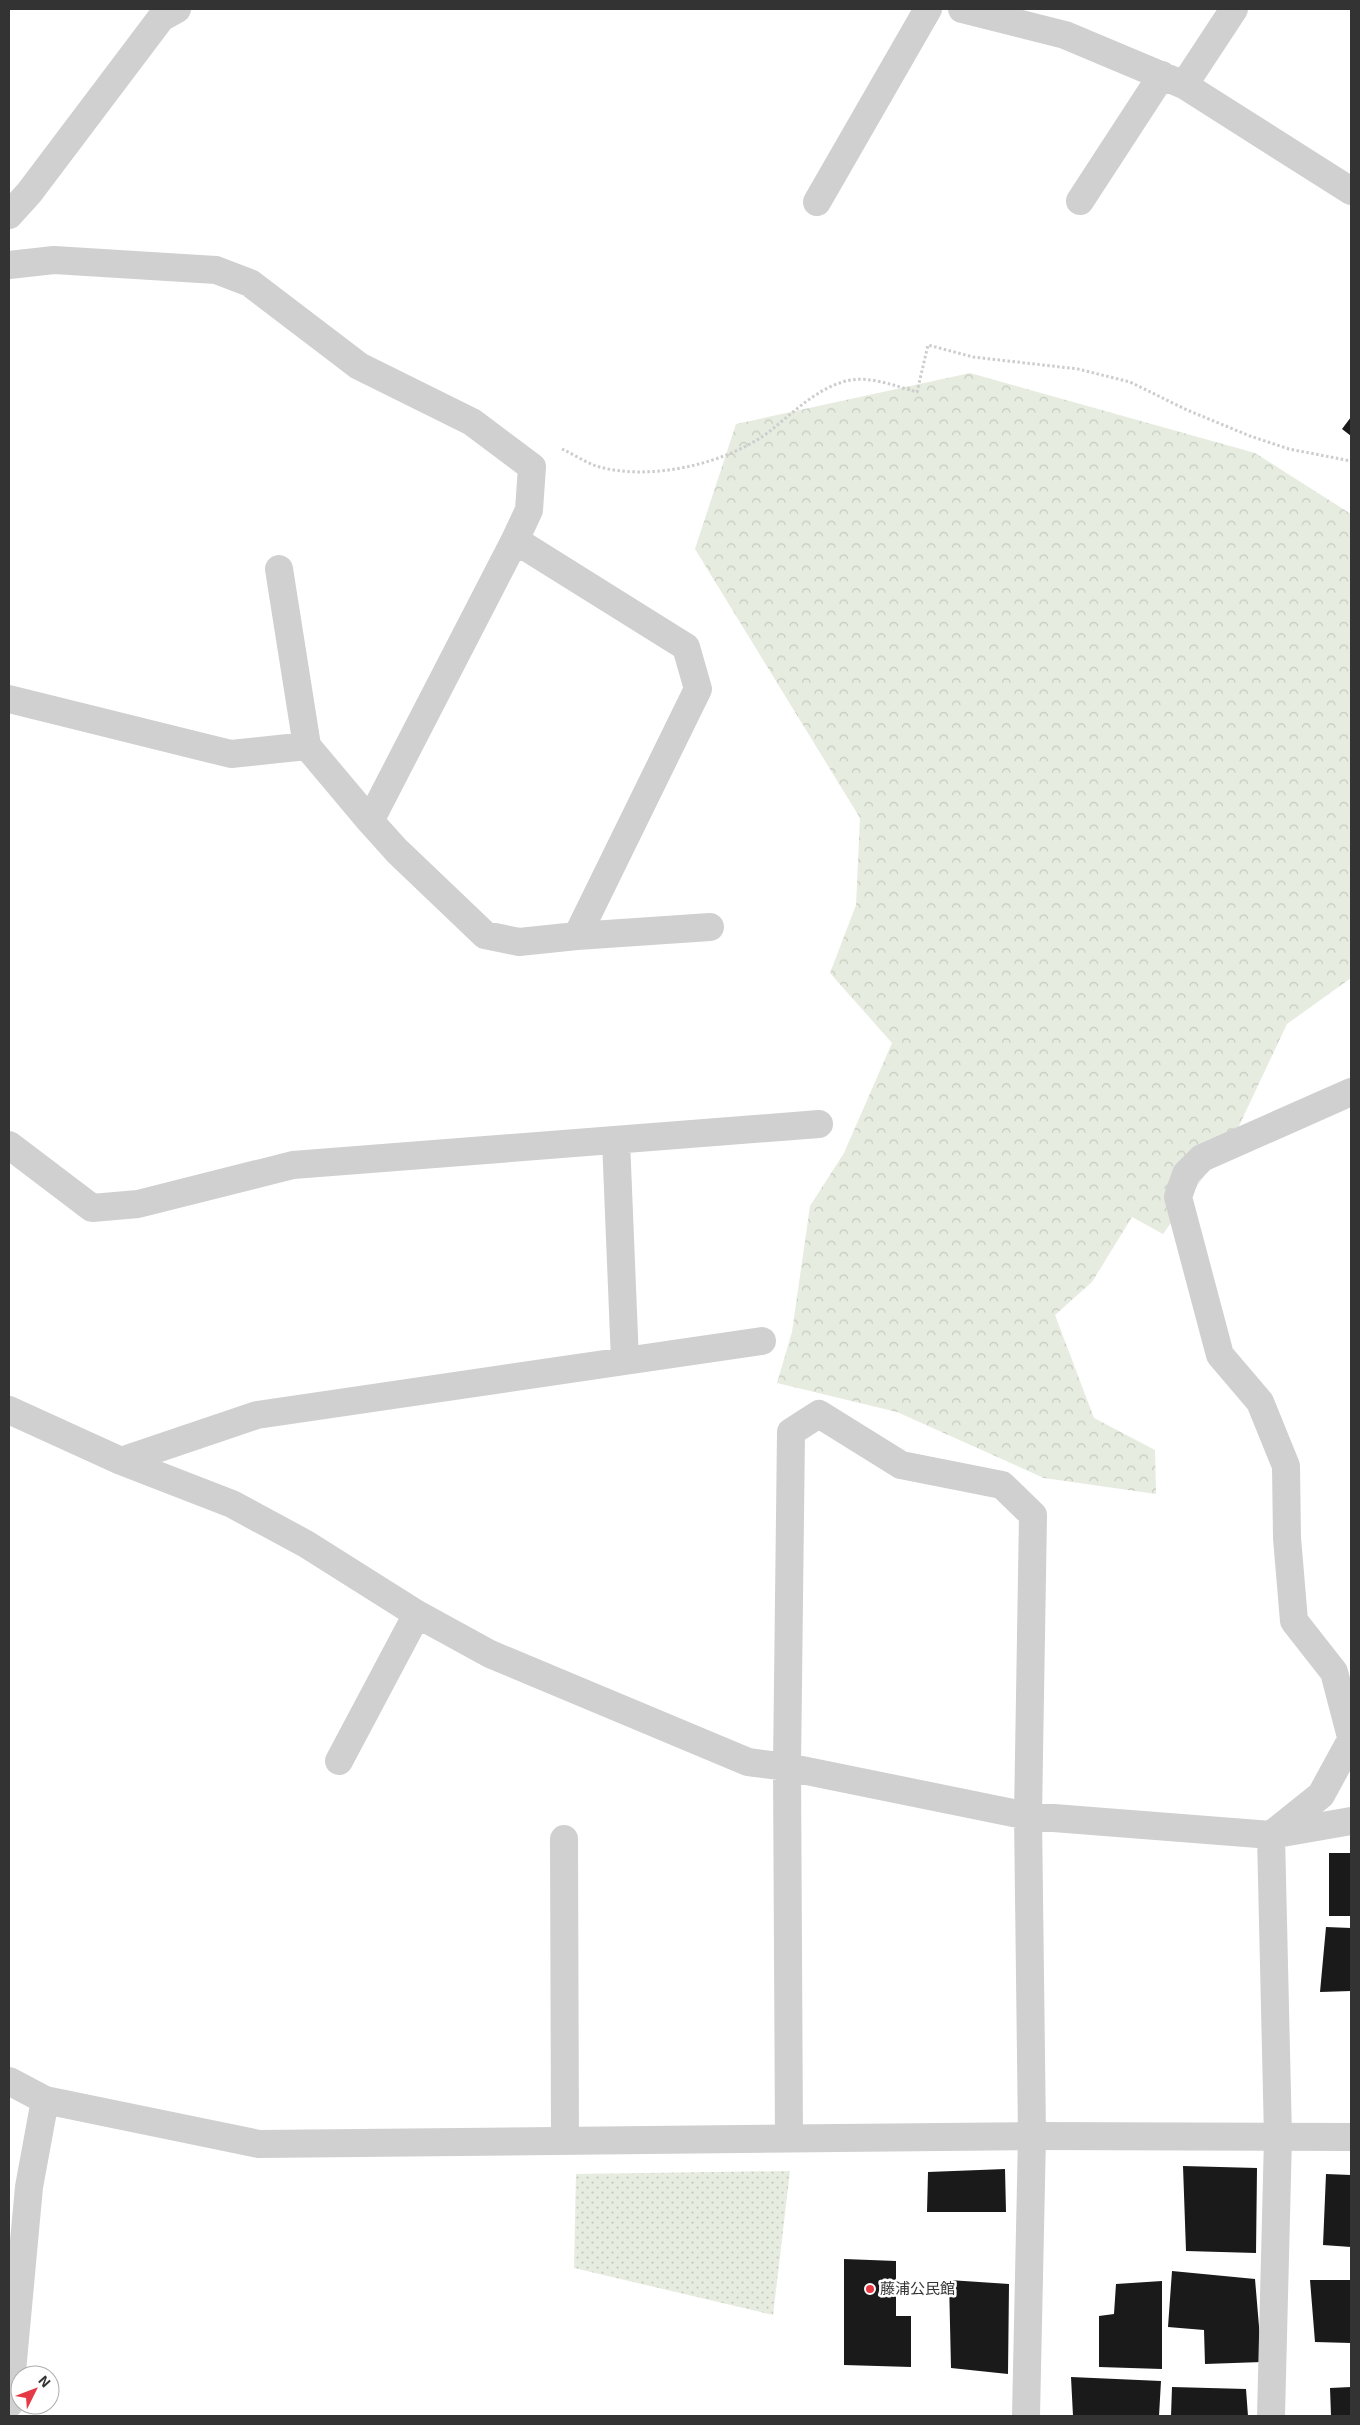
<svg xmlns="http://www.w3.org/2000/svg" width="1360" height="2425" font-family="'Exo 2','Noto Sans JP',sans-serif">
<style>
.grass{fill:url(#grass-dots)}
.forest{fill:url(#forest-crowns)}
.building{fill:#1a1a1a}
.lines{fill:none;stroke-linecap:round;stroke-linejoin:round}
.path{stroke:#cdcdcd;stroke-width:3;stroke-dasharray:2.5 2.5;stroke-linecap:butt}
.minor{stroke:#d0d0d0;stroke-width:28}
.tertiary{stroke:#d0d0d0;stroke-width:28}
.poi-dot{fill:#e63946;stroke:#fff;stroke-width:2}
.labels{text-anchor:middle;stroke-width:5;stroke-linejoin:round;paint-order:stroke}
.poi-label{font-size:15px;fill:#333;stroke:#fff;text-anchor:start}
</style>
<defs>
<pattern id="grass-dots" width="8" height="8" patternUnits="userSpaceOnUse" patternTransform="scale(1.25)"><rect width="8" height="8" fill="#e6ecdf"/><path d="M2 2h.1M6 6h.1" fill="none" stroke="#c6cbc0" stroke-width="1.8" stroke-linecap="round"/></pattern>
<pattern id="forest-crowns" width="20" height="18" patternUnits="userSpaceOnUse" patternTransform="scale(1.25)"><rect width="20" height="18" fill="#e6ecdf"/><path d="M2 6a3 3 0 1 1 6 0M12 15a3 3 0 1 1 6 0" fill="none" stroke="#c6cbc0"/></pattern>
</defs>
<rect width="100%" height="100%" fill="#fff"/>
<path class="grass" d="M 790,2171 L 773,2315 L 574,2268 L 576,2174 Z"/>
<path class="forest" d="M 970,373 L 1255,453 L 1351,514 L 1351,978 L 1287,1024 L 1238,1128 L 1163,1234 L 1132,1217 L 1092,1282 L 1055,1315 L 1094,1418 L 1155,1450 L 1156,1494 L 1044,1478 L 897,1412 L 777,1383 L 792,1332 L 810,1206 L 844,1153 L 892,1043 L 830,973 L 856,905 L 860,818 L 695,549 L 736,424 Z"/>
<path class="building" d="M 1351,417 L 1351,436 L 1342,429 Z
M 1329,1853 L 1351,1853 L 1351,1916 L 1329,1916 Z
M 1326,1927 L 1351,1928 L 1351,1991 L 1320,1992 Z
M 1183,2166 L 1257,2168 L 1256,2253 L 1186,2251 Z
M 1005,2169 L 1006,2212 L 927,2212 L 928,2172 Z
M 1326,2174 L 1351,2175 L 1351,2247 L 1323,2245 Z
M 844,2259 L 896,2261 L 896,2316 L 911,2316 L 911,2367 L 844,2365 Z
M 1172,2271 L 1255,2279 L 1262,2362 L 1205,2364 L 1204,2330 L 1168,2327 Z
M 949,2280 L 1009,2284 L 1008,2374 L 951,2368 Z
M 1310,2280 L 1351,2280 L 1351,2343 L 1315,2342 Z
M 1162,2281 L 1162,2369 L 1099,2367 L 1099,2316 L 1114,2314 L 1116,2284 Z
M 1071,2377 L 1161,2381 L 1159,2416 L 1073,2416 Z
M 1172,2387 L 1246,2389 L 1248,2416 L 1171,2416 Z
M 1351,2387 L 1351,2416 L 1331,2416 L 1330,2388 Z"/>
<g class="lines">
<path class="path" d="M 562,449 C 573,454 585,462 596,466 C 649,482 727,464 770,431 C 794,412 816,389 846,381 C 869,375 895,386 917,392 L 928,345 L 973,357 L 1078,369 L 1130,382 L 1187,410 L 1250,436 L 1289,449 L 1351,461"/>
<path class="minor" d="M 962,9 L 1065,35 L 1184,85 L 1351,191
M 1184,85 L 1234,9
M 1080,201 L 1162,75
M 817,202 L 928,9
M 9,215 L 29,193 L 161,18 L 177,9
M 9,265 L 54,260 L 216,270 L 250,283 L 359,366 L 472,422 L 532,467 L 529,510 L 515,540 L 370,821
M 515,540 L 686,647 L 698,689 L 577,936
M 279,569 L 307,746
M 9,699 L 231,754 L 307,746 L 370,821 L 397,851 L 485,935 L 519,942 L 577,936 L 710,927
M 1351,1092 L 1202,1158 L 1186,1174 L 1178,1197 L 1220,1355 L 1260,1402 L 1286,1466 L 1287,1538 L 1294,1621 L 1334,1672 L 1351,1737
M 9,1145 L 92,1208 L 138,1204 L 293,1165 L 819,1124
M 625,1361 L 762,1341
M 9,1410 L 121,1461 L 232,1504 L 306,1544 L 417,1614 L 490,1654 L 748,1762 L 787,1767 L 1028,1816 L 1271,1835 L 1351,1821
M 121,1461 L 257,1415 L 625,1361 L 616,1140
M 339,1761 L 417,1614
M 564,1839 L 565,2140
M 789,2138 L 787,1767 L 791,1432 L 819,1414 L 901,1465 L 1002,1485 L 1033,1515 L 1028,1816 L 1032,2136 L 1026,2416
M 9,2404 L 29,2187 L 45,2100
M 1271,2416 L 1278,2137 L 1271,1835 L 1321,1795 L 1351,1740"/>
<path class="tertiary" d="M 9,2081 L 45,2100 L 259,2144 L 1032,2136 L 1351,2137"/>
</g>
<circle class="poi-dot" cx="870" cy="2289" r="5"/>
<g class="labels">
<g class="poi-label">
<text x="880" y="2294">藤浦公民館</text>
</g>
</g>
<rect width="1360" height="2425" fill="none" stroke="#333333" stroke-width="20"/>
<g transform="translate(35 2390) rotate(48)"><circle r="24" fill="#ffffff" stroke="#adadad"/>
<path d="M0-4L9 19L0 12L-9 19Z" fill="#e63946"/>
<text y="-8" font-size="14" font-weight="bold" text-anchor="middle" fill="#333333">N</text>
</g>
</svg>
